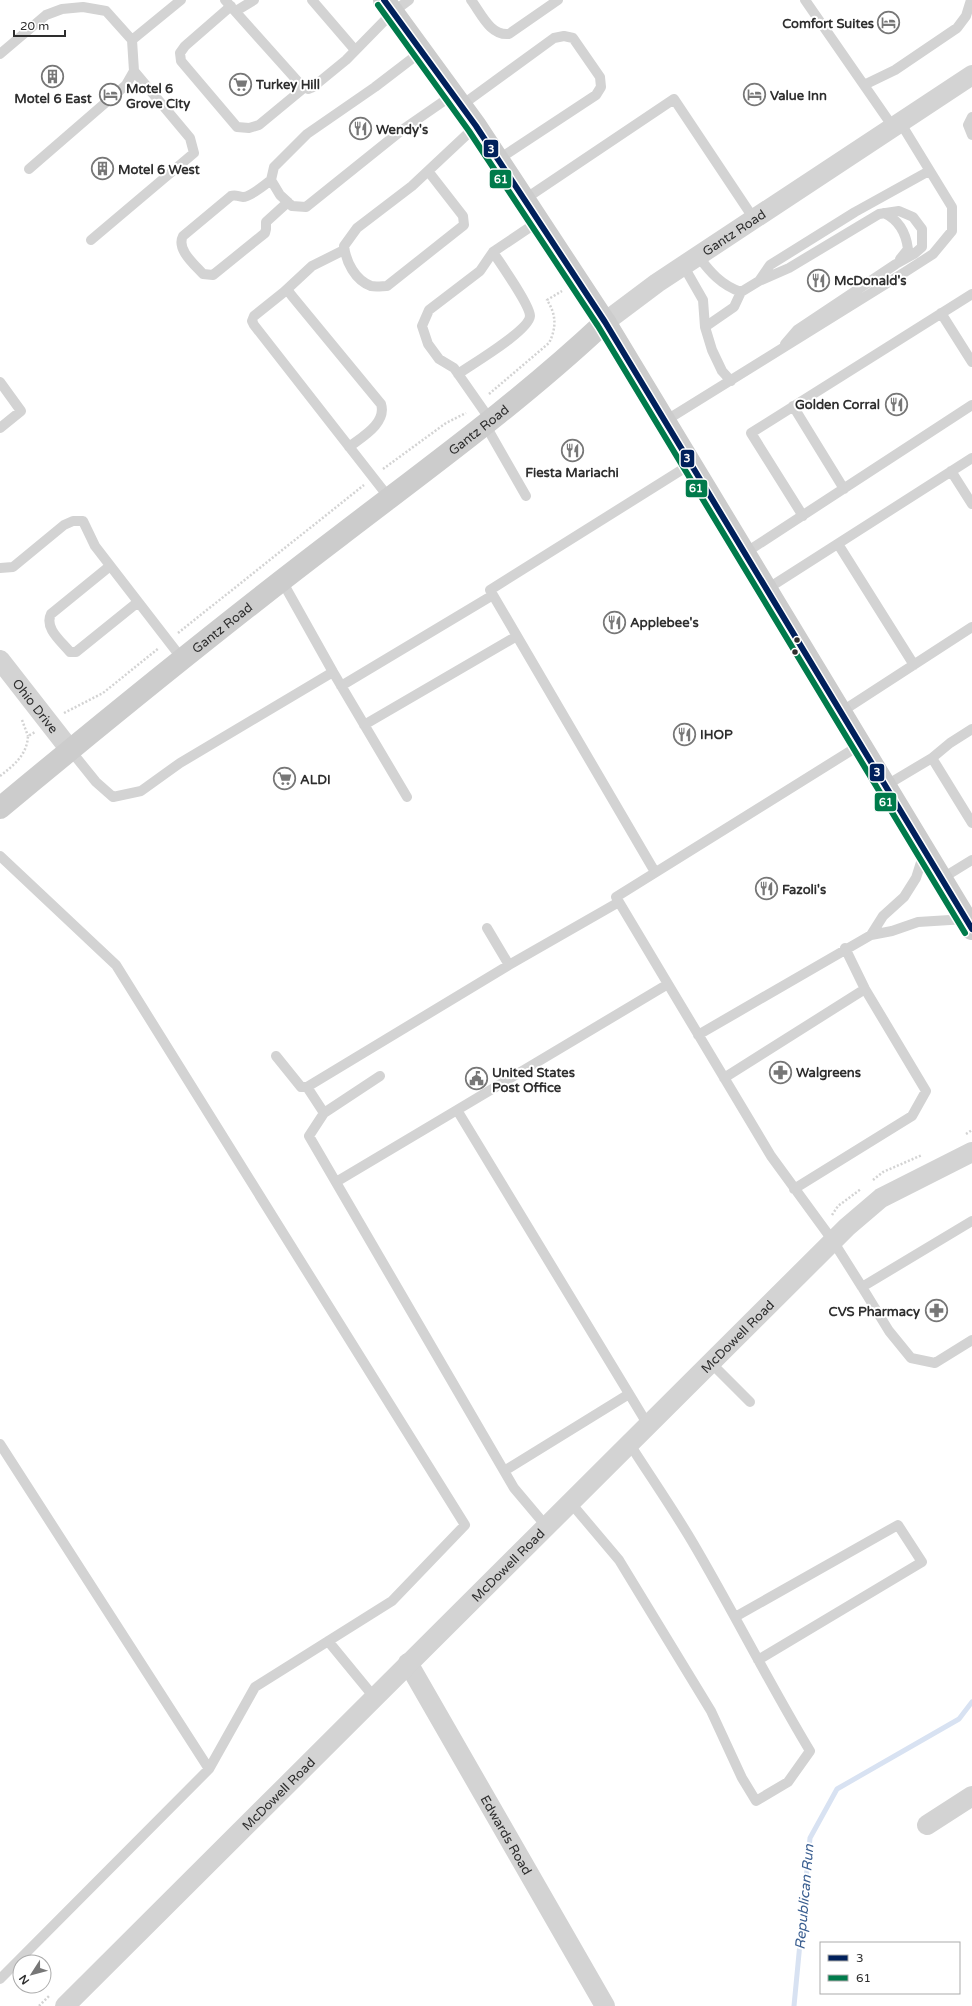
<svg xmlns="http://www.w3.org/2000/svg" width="972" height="2006" font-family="'Varela Round',sans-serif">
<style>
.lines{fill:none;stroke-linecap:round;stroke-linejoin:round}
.stream{stroke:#d8e2f2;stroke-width:5}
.path{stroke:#d3d3d3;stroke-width:2.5;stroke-dasharray:2 2;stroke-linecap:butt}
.service{stroke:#d3d3d3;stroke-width:10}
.minor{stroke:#d3d3d3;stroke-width:20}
.secondary{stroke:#ccc;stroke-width:22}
.bus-1-casing{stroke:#fff;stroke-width:9}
.bus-2-casing{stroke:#fff;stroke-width:9}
.bus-1{stroke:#00205b;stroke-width:6}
.bus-2{stroke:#007b4b;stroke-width:6}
.bus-dot{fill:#2e2e2e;stroke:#fff;stroke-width:1.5}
.labels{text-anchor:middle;stroke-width:4;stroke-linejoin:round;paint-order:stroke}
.poi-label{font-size:13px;font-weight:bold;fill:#2e2e2e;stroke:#fff;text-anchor:start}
.street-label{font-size:13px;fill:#2e2e2e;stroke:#fff}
.water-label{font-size:14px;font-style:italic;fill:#3b5f91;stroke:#fff}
.line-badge{stroke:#fff;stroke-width:1.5}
.badge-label{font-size:11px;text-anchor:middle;font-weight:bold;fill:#fff}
</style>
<rect width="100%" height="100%" fill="#fff"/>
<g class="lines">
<path class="stream" d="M 794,2006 L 810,1838 L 837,1789 L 959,1719 L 972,1702"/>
<path class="path" d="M 489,394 L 549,343 C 557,327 556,314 547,300 L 562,291
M 383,469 L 446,423 L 466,413
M 178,633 L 364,485
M 64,713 L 103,693 L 159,648
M 22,720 L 28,736
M 0,776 C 14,765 27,755 28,736 L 35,732
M 966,1134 L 972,1130
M 873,1180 L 883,1172 L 922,1155
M 832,1215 L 838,1206 L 861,1189
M 39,2006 L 49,1996"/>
<path class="service" d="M 225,0 L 301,85 L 308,89 L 313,87 L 346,60 L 393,12 L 409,0
M 312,0 L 355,50
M 471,0 C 481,13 490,36 509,34 L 558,0
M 805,0 L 893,127
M 231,6 L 185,46 L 180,53 L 181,61 L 237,127 L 249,128 L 259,125 L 305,87
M 236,11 L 254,0
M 422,51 L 375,87 L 307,134 L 274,167 L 271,180 L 280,195 L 292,206 L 306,207 L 402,130 L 454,94
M 0,54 L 46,15 L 62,9 L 83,7 L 106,11 L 132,40
M 864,85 L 895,70 L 957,28 L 966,16 L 971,0
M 462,105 L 554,38 L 564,36 L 573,38 L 600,77 L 601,87 L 596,95 L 499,159
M 972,117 L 968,125 L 972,135
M 29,169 L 126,85 L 134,71 L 132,40 L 181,0
M 428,171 L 463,216 L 464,225 L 387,286 C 383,286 376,287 371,286 C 355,280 346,262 344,246 L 357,228 L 412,186 L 476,126
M 271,180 C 266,184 250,197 243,197 C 238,197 236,194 231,196 L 183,236 C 176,249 194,264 203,274 L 213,275 L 265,233 L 266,229 L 266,222 L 288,202
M 525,199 L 674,99 L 754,219
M 884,213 C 899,220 906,233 908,249 L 900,259
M 91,240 L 194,153 L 190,138 L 134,71
M 698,256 C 710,272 721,285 741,292 L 759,281 L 770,265 L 855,212 L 929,171
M 683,265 L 703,300 L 705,327 L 712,350 L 722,371 L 731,381
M 759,281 L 789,268 L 879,214 L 899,211 L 913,217 L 922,229 L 922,247 L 914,254 L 896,264 L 797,330 L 785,344
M 284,292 L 312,266 L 344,250
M 941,313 L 972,362
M 705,327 L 734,307 L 741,292
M 458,374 C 472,364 529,331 530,316 C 530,305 500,263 493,252
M 0,382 L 21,411 L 0,428
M 793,406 L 844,489
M 491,421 L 454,368 L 439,359 L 428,344 L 422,326 L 429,310 L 480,271 L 493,252 L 539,221
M 665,421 L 905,272 L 933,254 L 952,231 L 952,207 L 900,122
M 486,426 L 526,496
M 349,447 C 362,437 387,423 381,404 L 292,296 L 289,292 L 284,292 L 254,316 L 252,321 L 254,325 L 390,499
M 951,471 L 972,504
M 803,516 L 751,433 L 972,294
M 838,544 L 914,665
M 745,553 L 972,405
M 110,566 L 51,614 C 44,628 61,641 70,652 L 76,652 L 138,602
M 0,568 L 13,567 L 64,525 L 73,521 L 83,521 L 95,546 L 183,660
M 282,581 L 333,672 L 407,797
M 767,589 L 972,458
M 341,686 L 493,595
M 841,712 L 972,627
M 364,725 L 517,636
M 972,729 L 950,743 L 932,758 L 972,823
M 71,751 L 96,782 L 113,797 L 141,791 L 180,763 L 333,672
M 885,786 L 932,758
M 0,856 L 116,965 L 465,1525 L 392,1601 L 255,1687 L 209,1769 L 0,1979
M 655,872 L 490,590 L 691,464
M 941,879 L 972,860
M 487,928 L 509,965
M 871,935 L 883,916 L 904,897 L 916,878 L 924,853
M 668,984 L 616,897 L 860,745
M 698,1035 L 871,935 L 892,931 L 918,922 L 966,919
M 276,1056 L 301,1087 L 307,1087 L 509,965 L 619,902
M 380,1076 L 324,1113 L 309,1136 L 514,1488 L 546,1526
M 724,1078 L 865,989
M 307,1087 L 324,1113
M 336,1182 L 457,1110
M 794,1189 L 912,1116 L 926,1091 L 865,989 L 845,948
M 862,1287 L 889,1331 L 911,1358 L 935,1363 L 972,1340
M 710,1362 L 750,1402
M 648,1425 L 457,1110 L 668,984 L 771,1156 L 833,1241 L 862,1287 L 972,1221
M 0,1444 L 209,1769
M 504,1471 L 629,1394
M 570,1502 L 619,1560 L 711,1711 L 742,1778 L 756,1801 L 788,1782 L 810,1751 C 769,1683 733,1611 693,1543 C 673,1509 650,1476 629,1443
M 735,1617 L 898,1525 L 922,1562 L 758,1660
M 328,1641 L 374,1697"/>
<g class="minor">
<path id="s1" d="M 605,322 L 657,283 L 972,75"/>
<path id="s2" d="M 0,660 L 71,751"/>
<path id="s3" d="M 408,1663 L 605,2006"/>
<path d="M 927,1825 L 972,1796"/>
<path id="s4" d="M 65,2006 L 847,1227 L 881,1198 L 972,1152"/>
</g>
<g class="secondary">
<path d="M 384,0 L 476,126 L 605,322 L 972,929"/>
<path id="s5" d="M 0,808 C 112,715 225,623 341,535 C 431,466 522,400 605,322"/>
</g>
<defs>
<path id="bus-1" d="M 384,0 L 476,126 L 605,322 L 972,929"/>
<path id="bus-2" d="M 378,5 L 469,131 L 598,326 L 965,933"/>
</defs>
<use href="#bus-1" class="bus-1-casing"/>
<use href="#bus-2" class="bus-2-casing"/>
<use href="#bus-1" class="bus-1"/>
<use href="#bus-2" class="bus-2"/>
</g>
<defs>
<symbol id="hotel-ring" viewBox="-11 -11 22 22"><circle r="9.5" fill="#fff" stroke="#777" stroke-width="1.5"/><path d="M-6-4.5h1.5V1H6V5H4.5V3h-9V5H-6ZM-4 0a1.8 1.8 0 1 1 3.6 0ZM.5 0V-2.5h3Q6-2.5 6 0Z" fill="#777"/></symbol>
<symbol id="building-ring" viewBox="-11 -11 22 22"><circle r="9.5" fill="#fff" stroke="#777" stroke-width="1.5"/><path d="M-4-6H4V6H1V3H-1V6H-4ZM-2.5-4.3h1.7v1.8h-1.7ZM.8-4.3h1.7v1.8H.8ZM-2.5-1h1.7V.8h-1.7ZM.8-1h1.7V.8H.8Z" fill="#777"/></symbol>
<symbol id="supermarket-ring" viewBox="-11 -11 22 22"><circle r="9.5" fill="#fff" stroke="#777" stroke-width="1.5"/><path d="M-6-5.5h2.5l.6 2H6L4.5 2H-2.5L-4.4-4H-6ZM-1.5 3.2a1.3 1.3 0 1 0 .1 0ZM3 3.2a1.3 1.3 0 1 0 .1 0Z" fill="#777"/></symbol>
<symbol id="restaurant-ring" viewBox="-11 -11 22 22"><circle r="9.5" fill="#fff" stroke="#777" stroke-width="1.5"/><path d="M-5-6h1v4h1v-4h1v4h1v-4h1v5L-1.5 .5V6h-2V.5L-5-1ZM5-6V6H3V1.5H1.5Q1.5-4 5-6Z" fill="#777"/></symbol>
<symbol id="pharmacy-ring" viewBox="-11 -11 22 22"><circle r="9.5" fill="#fff" stroke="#777" stroke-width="1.5"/><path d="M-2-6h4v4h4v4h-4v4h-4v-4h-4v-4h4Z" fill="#777"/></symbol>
<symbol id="civic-ring" viewBox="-11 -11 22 22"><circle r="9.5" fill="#fff" stroke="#777" stroke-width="1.5"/><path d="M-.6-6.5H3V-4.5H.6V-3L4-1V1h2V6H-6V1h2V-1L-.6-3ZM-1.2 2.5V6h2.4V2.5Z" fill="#777"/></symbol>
</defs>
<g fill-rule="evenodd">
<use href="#hotel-ring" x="876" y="10" width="25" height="25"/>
<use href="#building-ring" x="40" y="64" width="25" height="25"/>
<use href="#supermarket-ring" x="228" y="72" width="25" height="25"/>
<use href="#hotel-ring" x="98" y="82" width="25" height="25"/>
<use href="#hotel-ring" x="742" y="82" width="25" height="25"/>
<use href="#restaurant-ring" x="348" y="116" width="25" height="25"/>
<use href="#building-ring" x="90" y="156" width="25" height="25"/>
<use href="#restaurant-ring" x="806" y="268" width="25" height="25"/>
<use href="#restaurant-ring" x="884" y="392" width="25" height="25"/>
<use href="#restaurant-ring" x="560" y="438" width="25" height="25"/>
<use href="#restaurant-ring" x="602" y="610" width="25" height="25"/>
<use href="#restaurant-ring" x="672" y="722" width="25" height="25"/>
<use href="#supermarket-ring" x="272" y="766" width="25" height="25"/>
<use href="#restaurant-ring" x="754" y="876" width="25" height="25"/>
<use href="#pharmacy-ring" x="768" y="1060" width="25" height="25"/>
<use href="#civic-ring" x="464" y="1066" width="25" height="25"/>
<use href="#pharmacy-ring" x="924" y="1298" width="25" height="25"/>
</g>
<g class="bus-dot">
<circle cx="797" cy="640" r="3.5"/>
<circle cx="795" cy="652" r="3.5"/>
</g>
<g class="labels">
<g class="poi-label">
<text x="874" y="28" text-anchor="end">Comfort Suites</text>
<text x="256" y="89">Turkey Hill</text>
<text x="126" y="93">Motel 6<tspan x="126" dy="15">Grove City</tspan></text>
<text x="770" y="100">Value Inn</text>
<text x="53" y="103" text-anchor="middle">Motel 6 East</text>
<text x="376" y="134">Wendy's</text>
<text x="118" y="174">Motel 6 West</text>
<text x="834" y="285">McDonald's</text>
<text x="880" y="409" text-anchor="end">Golden Corral</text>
<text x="572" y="477" text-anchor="middle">Fiesta Mariachi</text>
<text x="630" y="627">Applebee's</text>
<text x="700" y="739">IHOP</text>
<text x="300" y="784">ALDI</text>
<text x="782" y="894">Fazoli's</text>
<text x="492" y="1077">United States<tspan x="492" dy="15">Post Office</tspan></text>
<text x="796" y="1077">Walgreens</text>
<text x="920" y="1316" text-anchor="end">CVS Pharmacy</text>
</g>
<g class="street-label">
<text dy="5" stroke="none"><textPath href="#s1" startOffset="157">Gantz Road</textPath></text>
<text dy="5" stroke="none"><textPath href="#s5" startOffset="610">Gantz Road</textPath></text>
<text dy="5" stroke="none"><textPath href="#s5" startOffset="286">Gantz Road</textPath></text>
<text dy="5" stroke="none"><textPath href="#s2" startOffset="58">Ohio Drive</textPath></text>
<text dy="5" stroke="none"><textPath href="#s4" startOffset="949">McDowell Road</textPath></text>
<text dy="5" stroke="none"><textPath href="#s4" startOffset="625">McDowell Road</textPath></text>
<text dy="5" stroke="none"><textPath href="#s4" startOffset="301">McDowell Road</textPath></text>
<text dy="5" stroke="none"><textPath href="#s3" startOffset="198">Edwards Road</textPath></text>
</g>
<g class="water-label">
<text transform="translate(804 1897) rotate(-85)" y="5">Republican Run</text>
</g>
</g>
<g class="line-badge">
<rect x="483" y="139" width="16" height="19" rx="4" fill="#00205b"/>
<rect x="489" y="169" width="23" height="20" rx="4" fill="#007b4b"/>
<rect x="680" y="449" width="15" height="19" rx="4" fill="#00205b"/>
<rect x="685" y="479" width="23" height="19" rx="4" fill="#007b4b"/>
<rect x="869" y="763" width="16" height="19" rx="4" fill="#00205b"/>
<rect x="874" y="792" width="23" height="20" rx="4" fill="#007b4b"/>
</g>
<g class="badge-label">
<text x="491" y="153">3</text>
<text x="501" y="183">61</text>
<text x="687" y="462">3</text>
<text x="696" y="492">61</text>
<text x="877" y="776">3</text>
<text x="886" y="806">61</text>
</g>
<rect x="820" y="1942" width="140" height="52" fill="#ffffff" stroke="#ababab"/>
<rect x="828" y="1955" width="20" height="6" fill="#00205b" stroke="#ababab"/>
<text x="856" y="1962" font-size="12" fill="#2e2e2e">3</text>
<rect x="828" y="1975" width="20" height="6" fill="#007b4b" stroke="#ababab"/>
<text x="856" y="1982" font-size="12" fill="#2e2e2e">61</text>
<g transform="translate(32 1974) rotate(234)"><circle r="19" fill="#ffffff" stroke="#ababab"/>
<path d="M0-3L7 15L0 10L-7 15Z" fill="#777777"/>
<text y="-6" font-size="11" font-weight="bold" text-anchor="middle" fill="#2e2e2e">N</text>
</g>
<path d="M14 30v6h51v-6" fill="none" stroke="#2e2e2e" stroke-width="2"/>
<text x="20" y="30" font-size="12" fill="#2e2e2e" stroke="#ffffff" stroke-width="3" paint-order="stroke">20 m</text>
</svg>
